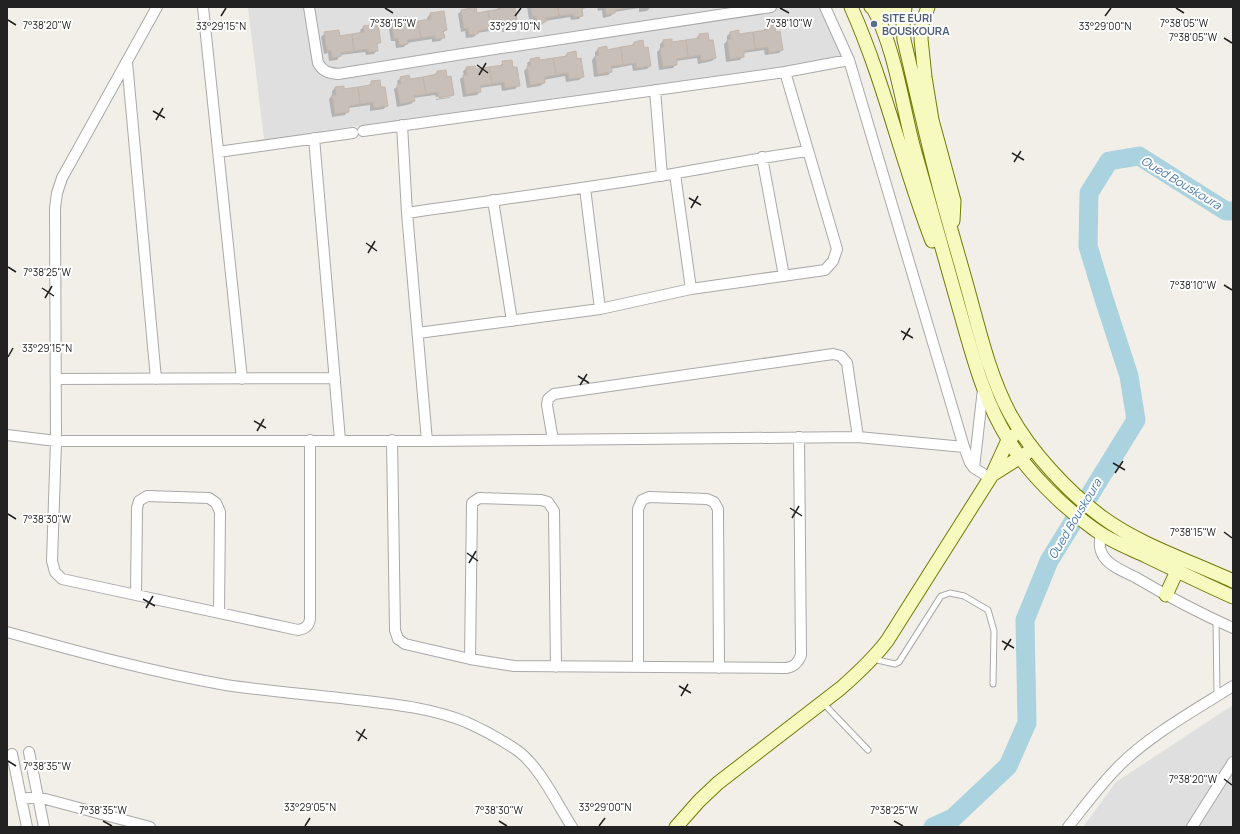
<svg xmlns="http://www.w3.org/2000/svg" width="1240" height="834" font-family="Manrope,sans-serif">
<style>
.residential{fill:#e0dfdf}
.shadow{fill:#0003}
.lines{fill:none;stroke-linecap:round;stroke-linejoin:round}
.river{stroke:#aad3df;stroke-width:19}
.building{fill:#c7bfb8;stroke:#c4b6ab}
.lane-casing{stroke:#a9a9a9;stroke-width:7}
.street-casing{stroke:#a9a9a9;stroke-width:12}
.secondary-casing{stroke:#707d05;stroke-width:15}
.lane{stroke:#fff;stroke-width:5}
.street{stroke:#fff;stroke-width:10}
.secondary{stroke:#f7fabf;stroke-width:13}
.ticks{fill:none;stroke:#222;stroke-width:1.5}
.service-dot{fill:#5c6f8a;stroke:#fff;stroke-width:1.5}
.labels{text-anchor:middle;stroke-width:4;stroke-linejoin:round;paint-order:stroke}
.service-label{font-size:11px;font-weight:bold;fill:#4e5e75;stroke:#fff;text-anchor:start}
.water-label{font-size:12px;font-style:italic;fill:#4a7aab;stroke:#fff}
.ticks-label{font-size:10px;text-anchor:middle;fill:#222;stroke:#fff;stroke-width:4;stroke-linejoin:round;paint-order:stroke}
</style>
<rect width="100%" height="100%" fill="#f2efe9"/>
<path class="residential" d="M 248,7 L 827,7 L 853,57 L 264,139 Z
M 1233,705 L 1233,827 L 1083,827 L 1116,782 Z"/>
<path class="shadow" d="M 498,7 L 514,7 L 516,20 L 513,23 L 514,28 L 510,31 L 502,32 L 502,29 L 477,33 L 474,37 L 466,38 L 465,31 L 461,32 L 458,14 L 461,11 L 476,14 L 497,11 Z
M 527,7 L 585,7 L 581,11 L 582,15 L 579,19 L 571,20 L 570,17 L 545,21 L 542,25 L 534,26 L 533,19 L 529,19 Z
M 597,7 L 651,7 L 647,11 L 639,12 L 639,8 L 614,12 L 611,16 L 603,18 L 602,10 L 598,11 Z
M 430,14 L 446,30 L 443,33 L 444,37 L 440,41 L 432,42 L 432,39 L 407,43 L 404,47 L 396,48 L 395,41 L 391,41 L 388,24 L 391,20 L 406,24 L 427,21 L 427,18 Z
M 364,27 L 380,42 L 376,46 L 377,50 L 374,54 L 366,55 L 365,52 L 340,55 L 337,60 L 329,61 L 328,53 L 324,54 L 321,37 L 325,33 L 339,37 L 361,33 L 360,30 Z
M 766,27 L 775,33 L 782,50 L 779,53 L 765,55 L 764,50 L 743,53 L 743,56 L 740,60 L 726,62 L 724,44 L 727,41 L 727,36 L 730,33 L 738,32 L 738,35 L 763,31 Z
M 699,35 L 708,41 L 715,58 L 712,61 L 698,64 L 697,58 L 676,61 L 676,64 L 673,68 L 659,70 L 657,52 L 660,49 L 660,44 L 663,41 L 671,40 L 671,43 L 696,39 Z
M 634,43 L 643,49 L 650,66 L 647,69 L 633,71 L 632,65 L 611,69 L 611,72 L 608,75 L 594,77 L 592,60 L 595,56 L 595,52 L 598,49 L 606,47 L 606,51 L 631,46 Z
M 567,54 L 583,77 L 579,80 L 566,82 L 565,76 L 543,80 L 544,83 L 540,86 L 527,88 L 524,71 L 528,67 L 527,63 L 531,60 L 539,62 L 564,57 Z
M 503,62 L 519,85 L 515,89 L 502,91 L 501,85 L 479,88 L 480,91 L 477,95 L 463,97 L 460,79 L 464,76 L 463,71 L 467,68 L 475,70 L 500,66 Z
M 437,72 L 453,95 L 449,98 L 436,100 L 436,99 L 450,97 L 450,95 L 436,97 L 435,95 L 413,98 L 414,101 L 411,104 L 397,107 L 394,89 L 398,86 L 397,81 L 401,78 L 409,80 L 434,75 Z
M 372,82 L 381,88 L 387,105 L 384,109 L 370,111 L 370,105 L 348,108 L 348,111 L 345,115 L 332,117 L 329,99 L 332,96 L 332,91 L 335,88 L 343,87 L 343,90 L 368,86 Z"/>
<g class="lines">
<path class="river" d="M 933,827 L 953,818 L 1008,766 L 1027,723 L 1025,620 L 1049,561 L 1136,420 L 1129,376 L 1104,299 L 1088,246 L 1089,193 L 1109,161 L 1139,156 L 1226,211 L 1233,211"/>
</g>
<path class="building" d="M 476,7 L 477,13 L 488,11 L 491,28 L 478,31 L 478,34 L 469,35 L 468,28 L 464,29 L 461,10 Z
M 501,7 L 515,7 L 517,20 L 513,21 L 515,28 L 505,30 L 505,26 L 491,28 L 488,11 L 501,9 Z
M 531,7 L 558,7 L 559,16 L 546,18 L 546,22 L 537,23 L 536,16 L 532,16 Z
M 558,7 L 586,7 L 586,8 L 582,8 L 583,16 L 574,17 L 573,14 L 559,16 Z
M 601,7 L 628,7 L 628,8 L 615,10 L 615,13 L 606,15 L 605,7 Z
M 444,11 L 447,30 L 443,31 L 445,38 L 435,39 L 435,36 L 421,38 L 418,21 L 431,19 L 430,13 Z
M 406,17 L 407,23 L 418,21 L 421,38 L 407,40 L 408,44 L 399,45 L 398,38 L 394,39 L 391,19 Z
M 378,24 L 381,43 L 377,43 L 378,51 L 369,52 L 368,49 L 354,51 L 352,34 L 364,32 L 363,26 Z
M 775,25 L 776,32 L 780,31 L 783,50 L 769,53 L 768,47 L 755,49 L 753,32 L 767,30 L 766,26 Z
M 339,30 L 340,36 L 352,34 L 354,51 L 341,53 L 341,56 L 332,58 L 331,50 L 327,51 L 324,32 Z
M 739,30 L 739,34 L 753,32 L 755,49 L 744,51 L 744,57 L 730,59 L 727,40 L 731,39 L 730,32 Z
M 708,33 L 709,40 L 713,40 L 716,58 L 701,61 L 701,55 L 688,57 L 686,40 L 699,38 L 699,34 Z
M 672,39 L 672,42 L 686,40 L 688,57 L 677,59 L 677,65 L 663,67 L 660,48 L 664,47 L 663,40 Z
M 643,40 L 644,48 L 648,47 L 651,66 L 636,68 L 636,63 L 623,65 L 621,47 L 634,45 L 634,42 Z
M 607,46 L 607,50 L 621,47 L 623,65 L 611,66 L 612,72 L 598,74 L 595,56 L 599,55 L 598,48 Z
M 576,51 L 577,59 L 581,58 L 584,77 L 569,79 L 568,73 L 556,75 L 553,58 L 567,56 L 567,53 Z
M 539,57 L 540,60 L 553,58 L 556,75 L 544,77 L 545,83 L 530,85 L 527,66 L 531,66 L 530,59 Z
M 512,60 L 513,67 L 517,67 L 520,86 L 505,88 L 504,82 L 492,84 L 489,67 L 503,65 L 502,61 Z
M 475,66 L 476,69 L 489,67 L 492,84 L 480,86 L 481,92 L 466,94 L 463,75 L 467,75 L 466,67 Z
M 446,70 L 447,77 L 451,76 L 454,95 L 439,98 L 438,92 L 426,94 L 423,77 L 437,74 L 437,71 Z
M 409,75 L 410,79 L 423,77 L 426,94 L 414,96 L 415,101 L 400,104 L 397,85 L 401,84 L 400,77 Z
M 380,80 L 381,87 L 385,87 L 388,106 L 374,108 L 373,102 L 360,104 L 358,87 L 371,85 L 371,81 Z
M 344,86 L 344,89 L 358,87 L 360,104 L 349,106 L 349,112 L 335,114 L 332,95 L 336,95 L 335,87 Z"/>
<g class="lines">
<defs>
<path id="lane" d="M 1216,620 L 1217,696
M 873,659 L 895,664 L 899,662 L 941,596 L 950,593 L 964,596 L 988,610 L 994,631 L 993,684
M 823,703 L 868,750"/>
<path id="street" d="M 157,7 L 62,178 L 57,193 L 55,208 L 56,441 L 52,561 L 55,572 L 62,579 L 298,630 C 305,629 309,626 310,619 L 310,440
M 203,7 L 242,379
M 309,7 L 318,63 C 323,72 329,73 338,74 L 456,55 L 771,7
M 825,7 L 849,60 L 964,447 L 970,463 L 974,468 L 990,478
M 127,62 L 156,379
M 655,90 L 662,176
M 402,125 L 407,213 L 427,441
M 363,131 L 785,72 L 849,60
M 314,138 L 340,440
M 218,152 L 353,133
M 762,157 L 784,276
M 675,174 L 691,289
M 585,188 L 600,309
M 493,200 L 512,321
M 407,213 C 487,201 567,191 647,178 C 701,170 754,158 808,151
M 418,333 L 600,309 L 691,289 L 825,270 L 833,261 L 837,249 L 785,72
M 56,379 L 335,378
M 7,435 L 56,441 L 427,441 L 858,437 L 964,447
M 392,440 L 395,630 L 398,639 L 405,644 L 470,659 L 514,666 L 786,668 C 794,667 798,663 801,655 L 799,437
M 553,440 L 547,405 L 548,399 L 554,394 L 833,354 L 841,356 L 847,363 L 858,437
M 974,468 L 983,389
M 1101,534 C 1099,542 1099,550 1104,557 C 1111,567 1125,572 1135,577 C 1167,596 1199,613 1233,628
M 136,595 L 137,508 L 139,501 L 147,496 L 209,498 L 216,503 L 220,512 L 219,613
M 7,632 C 79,652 152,672 226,685 C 272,692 319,695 366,701 C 400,705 434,709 466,722 C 484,730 502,740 518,751 C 539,766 558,805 572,827
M 470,659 L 472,503 L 479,498 L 541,500 L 548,502 L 554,511 L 556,667
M 638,667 L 638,509 L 642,500 L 649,497 L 707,499 L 714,502 L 718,509 L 719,668
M 29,752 L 44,827
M 12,754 L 27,827
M 21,799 L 38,797 L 150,827
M 1068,827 C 1084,807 1100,785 1119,766 C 1150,735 1195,710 1233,686
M 1192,827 L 1233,762"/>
<path id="secondary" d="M 851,7 C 885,83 902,164 932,241
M 871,7 L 883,10 L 896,7
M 905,7 L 903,25 L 904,40 C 915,86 925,132 937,178 C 946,214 957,250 967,286 C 979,329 989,375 1010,414 C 1031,452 1068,492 1102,517 C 1140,545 1190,561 1233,581
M 928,7 L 922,24 L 921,39 L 925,77 L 932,120 L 954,201 L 953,221
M 873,8 C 895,48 902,104 914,149 C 929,202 944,255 959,308 C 972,353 983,399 1008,439 C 1026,471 1064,508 1094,529 C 1110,541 1129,548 1146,556 C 1175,570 1204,584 1233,597
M 992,475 L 1027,453
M 1166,595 L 1177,571
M 676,827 L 699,801 L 718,783 L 841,688 C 858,673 874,658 887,641 L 992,475 L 1008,440 L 1013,436"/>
</defs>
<use href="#lane" class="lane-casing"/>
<use href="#street" class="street-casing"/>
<use href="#secondary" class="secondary-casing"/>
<use href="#lane" class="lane"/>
<use href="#street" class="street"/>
<use href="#secondary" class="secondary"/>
</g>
<path class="ticks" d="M 385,8 L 393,13M 780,8 L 789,13M 1176,8 L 1184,13M 221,16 L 226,8M 515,16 L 521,8M 1105,16 L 1111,8M 8,20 L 16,25M 1224,38 L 1232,43M 477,65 L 488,73M 479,75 L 486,63M 153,111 L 165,118M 156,120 L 163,108M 1012,153 L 1024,160M 1014,162 L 1021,151M 689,198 L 701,205M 691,208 L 698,196M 366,243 L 377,251M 368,253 L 375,241M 8,267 L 16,272M 1224,285 L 1232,290M 42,288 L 54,296M 45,298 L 52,286M 901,331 L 913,338M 903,340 L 910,328M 8,357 L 13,348M 578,376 L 589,383M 580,385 L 587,374M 254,421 L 266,428M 257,431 L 264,419M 1113,463 L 1125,470M 1115,473 L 1123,461M 790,508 L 802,516M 8,514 L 16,519M 792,518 L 799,506M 1224,532 L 1232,538M 467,553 L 478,561M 469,563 L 476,551M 143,599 L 155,606M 146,608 L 153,596M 1002,641 L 1014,648M 1004,650 L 1011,639M 679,686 L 691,693M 681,696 L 688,684M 356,731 L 367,739M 358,741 L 365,729M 8,761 L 16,766M 1224,779 L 1232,785M 103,821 L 112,826M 499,821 L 507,826M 894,821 L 903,826M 305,826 L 310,818M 599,826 L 605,818"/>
<circle class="service-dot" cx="874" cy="24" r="4"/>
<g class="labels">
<g class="service-label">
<text x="882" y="22">SITE EURI<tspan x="882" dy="13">BOUSKOURA</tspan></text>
</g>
<g class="water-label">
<text transform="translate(1181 183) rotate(31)" y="4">Oued Bouskoura</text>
<text transform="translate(1075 519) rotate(-59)" y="4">Oued Bouskoura</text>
</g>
</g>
<g class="ticks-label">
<text x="393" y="27">7°38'15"W</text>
<text x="789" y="27">7°38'10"W</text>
<text x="1184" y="27">7°38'05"W</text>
<text x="47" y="29">7°38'20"W</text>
<text x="221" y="30">33°29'15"N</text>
<text x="515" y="30">33°29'10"N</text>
<text x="1105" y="30">33°29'00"N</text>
<text x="1193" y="41">7°38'05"W</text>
<text x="47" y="276">7°38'25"W</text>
<text x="1193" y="289">7°38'10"W</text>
<text x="47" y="352">33°29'15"N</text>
<text x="47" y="523">7°38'30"W</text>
<text x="1193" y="536">7°38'15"W</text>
<text x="47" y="770">7°38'35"W</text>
<text x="1193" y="783">7°38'20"W</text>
<text x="310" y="811">33°29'05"N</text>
<text x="605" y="811">33°29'00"N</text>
<text x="103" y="814">7°38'35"W</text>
<text x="499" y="814">7°38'30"W</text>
<text x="894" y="814">7°38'25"W</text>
</g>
<rect width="1240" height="834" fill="none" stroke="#222222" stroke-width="16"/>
</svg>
